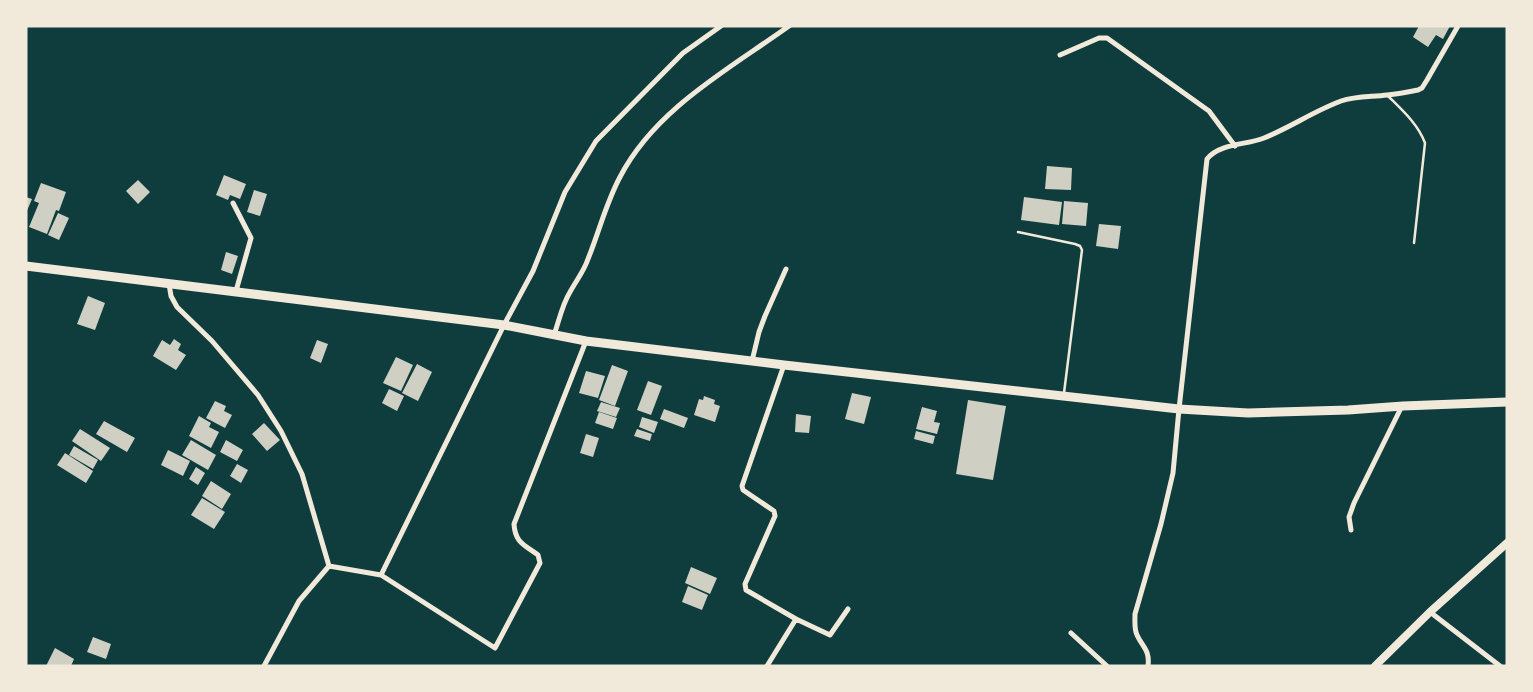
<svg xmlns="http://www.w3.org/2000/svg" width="1533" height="692" font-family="'Archivo Narrow',sans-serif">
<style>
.building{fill:#cfcfc3}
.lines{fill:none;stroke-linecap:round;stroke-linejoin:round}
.service{stroke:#f1e9da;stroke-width:2.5}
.minor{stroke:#f1e9da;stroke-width:5}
.secondary{stroke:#f1e9da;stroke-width:8}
.trunk{stroke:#f1e9da;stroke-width:9}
</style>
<rect width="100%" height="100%" fill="#0f3d3e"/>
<path class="building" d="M 1419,26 L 1450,26 L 1443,39 L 1436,35 L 1428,47 L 1413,37 Z
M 1047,166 L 1072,168 L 1071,190 L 1045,189 Z
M 224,175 L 246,184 L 240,199 L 230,195 L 228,200 L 216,195 Z
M 138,180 L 150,192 L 138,204 L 126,191 Z
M 41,183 L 66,192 L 59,211 L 56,210 L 47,234 L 29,227 L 39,203 L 34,201 Z
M 254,190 L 267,194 L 260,216 L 247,212 Z
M 26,197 L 32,199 L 26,213 Z
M 1024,197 L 1062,202 L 1059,225 L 1021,220 Z
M 1064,201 L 1088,203 L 1086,226 L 1062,224 Z
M 58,213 L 69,218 L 59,240 L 48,235 Z
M 1099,224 L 1121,226 L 1118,249 L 1096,246 Z
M 226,252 L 238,256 L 232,274 L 221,270 Z
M 88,296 L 105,303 L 95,330 L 77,324 Z
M 174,339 L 181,344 L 178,350 L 186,355 L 176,370 L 153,356 L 162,340 L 170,345 Z
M 317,340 L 328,344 L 321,363 L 310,358 Z
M 396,357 L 413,365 L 401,391 L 383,383 Z
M 417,364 L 432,372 L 418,401 L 402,393 Z
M 612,365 L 628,371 L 615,406 L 599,400 Z
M 586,371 L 605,376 L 598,398 L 579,393 Z
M 648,381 L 662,386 L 651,415 L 637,410 Z
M 389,389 L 404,396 L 397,411 L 382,403 Z
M 852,393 L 871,397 L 864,424 L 845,419 Z
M 704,396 L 715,400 L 714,404 L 720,406 L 715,422 L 694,415 L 699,399 L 703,400 Z
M 968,400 L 1006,406 L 993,480 L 956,474 Z
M 215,401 L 226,406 L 224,411 L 232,415 L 225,428 L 206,418 Z
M 601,402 L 620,408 L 616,417 L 597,411 Z
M 922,407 L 937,411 L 934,422 L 940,423 L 937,434 L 916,429 Z
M 664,409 L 688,418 L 684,428 L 660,419 Z
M 599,412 L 617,418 L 613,429 L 595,423 Z
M 796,414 L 811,416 L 809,433 L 795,432 Z
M 199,416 L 211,423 L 209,427 L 219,432 L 211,448 L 189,436 Z
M 642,417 L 658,422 L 654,433 L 639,427 Z
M 104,421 L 135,438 L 127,452 L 96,434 Z
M 264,423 L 280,440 L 267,451 L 252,434 Z
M 80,429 L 110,448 L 101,461 L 72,441 Z
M 637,429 L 652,434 L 650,441 L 634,436 Z
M 916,431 L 935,436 L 933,444 L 914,439 Z
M 586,434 L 599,438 L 593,457 L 580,453 Z
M 191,440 L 216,455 L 208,470 L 182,455 Z
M 226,440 L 243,450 L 237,461 L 220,452 Z
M 74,446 L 98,460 L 93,469 L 69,455 Z
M 168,450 L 190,461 L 183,476 L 161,465 Z
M 65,453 L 93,471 L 86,483 L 57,465 Z
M 237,464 L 248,470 L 241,483 L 230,476 Z
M 196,467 L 205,473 L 198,485 L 189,479 Z
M 211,481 L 231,494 L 222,509 L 202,496 Z
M 202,498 L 225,512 L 214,529 L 191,515 Z
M 691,567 L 717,578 L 710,594 L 685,583 Z
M 688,586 L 708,595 L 702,610 L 682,602 Z
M 93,637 L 111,644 L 106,659 L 87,652 Z
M 55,648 L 74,659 L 71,666 L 46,666 Z"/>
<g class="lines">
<path class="service" d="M 1388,96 C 1402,110 1418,124 1425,143 L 1414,243
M 1018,232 L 1075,244 L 1080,246 L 1082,250 L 1064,393"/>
<path class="minor" d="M 1060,55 L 1099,38 L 1107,38 L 1209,111 L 1235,146
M 233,203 L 251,238 L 236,291
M 169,284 L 171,296 L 177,307 L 212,341 L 258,395 L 281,431 L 302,474 L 329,566 L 381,575 L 504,325 L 533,271 L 565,192 L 596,141 L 683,53 L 721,26
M 554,335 C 559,321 562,305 570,292 C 576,281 584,271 588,259 C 599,232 606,203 620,177 C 655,109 729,69 789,26
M 752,361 L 759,332 L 765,316 L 786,269
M 1351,530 L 1349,517 L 1354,503 L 1402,406
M 381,575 L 495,648 L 540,563 L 538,555 C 525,545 515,543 514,524 L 586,341
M 1430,612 L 1500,666
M 796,619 L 830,635 L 848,609
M 1071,633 L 1107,666
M 264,666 L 299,601 L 329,566
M 767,666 L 796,619 L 746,590 L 745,584 L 775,516 L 774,511 L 743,490 L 742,486 L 784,365
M 1148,666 C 1150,650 1143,648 1137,635 C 1134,629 1135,621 1135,614 L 1161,524 L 1173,473 L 1179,409 L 1207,159 C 1220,143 1247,145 1264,138 C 1291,127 1314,111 1341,101 C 1356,96 1372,97 1387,95 C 1397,94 1408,92 1418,90 L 1422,88 L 1427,80 L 1458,26"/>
<path class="secondary" d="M 1375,666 L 1430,612 L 1507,543"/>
<path class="trunk" d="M 26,266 L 504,325 L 586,341 L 784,365 L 1179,409 L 1248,413 L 1348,410 L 1403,406 L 1507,402"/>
</g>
<rect width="1533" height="692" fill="none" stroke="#f1e9da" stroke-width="55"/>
</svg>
